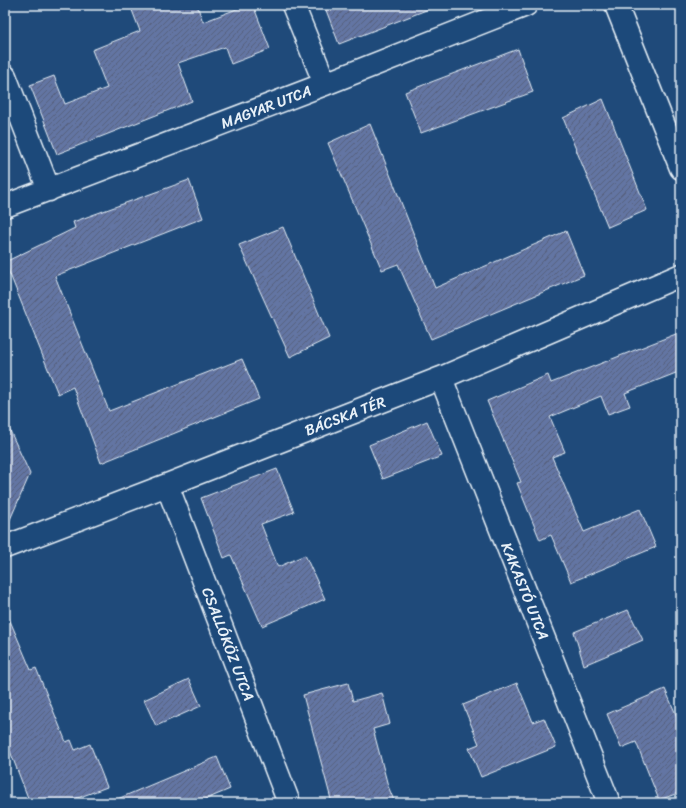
<svg xmlns="http://www.w3.org/2000/svg" width="686" height="808" font-family="Sriracha,sans-serif">
<style>
.building{fill:url(#building-hatch);stroke:#e8f1f8}
.lines{fill:none;stroke-linecap:round;stroke-linejoin:round}
.minor-casing{stroke:#e8f1f8;stroke-width:25}
.minor{stroke:#1f4a7a;stroke-width:22}
.labels{text-anchor:middle;stroke-width:3;stroke-linejoin:round;paint-order:stroke}
.street-label{font-size:15px;fill:#e8f1f8;stroke:#1f4a7a}
</style>
<defs>
<pattern id="building-hatch" width="6" height="6" patternUnits="userSpaceOnUse"><rect width="6" height="6" fill="#6474a3"/><path d="M-1 1l2-2M0 6l6-6M5 7l2-2" fill="none" stroke="#56607b"/></pattern>
</defs>
<rect width="100%" height="100%" fill="#1f4a7a"/>
<filter id="ink" filterUnits="userSpaceOnUse"><feTurbulence type="fractalNoise" baseFrequency=".025" numOctaves="2"/><feDisplacementMap in="SourceGraphic" scale="8" xChannelSelector="R" yChannelSelector="G"/><feConvolveMatrix kernelMatrix="1 2 1 2 8 2 1 2 1" color-interpolation-filters="sRGB"/></filter>
<g filter="url(#ink)">
<path class="building" d="M 130,5 L 197,5 L 203,22 L 247,5 L 253,5 L 270,49 L 231,64 L 225,47 L 178,63 L 192,101 L 57,154 L 30,85 L 54,76 L 65,104 L 107,88 L 92,50 L 140,31 Z
M 324,5 L 434,5 L 434,7 L 339,44 Z
M 518,49 L 533,92 L 421,133 L 405,92 Z
M 603,99 L 647,210 L 608,227 L 563,118 Z
M 370,124 L 435,288 L 566,231 L 584,275 L 431,339 L 398,264 L 382,270 L 328,143 Z
M 189,180 L 203,218 L 55,276 L 109,411 L 242,359 L 259,399 L 101,463 L 73,387 L 58,394 L 5,262 L 75,228 L 73,222 Z
M 283,227 L 329,338 L 290,357 L 239,245 Z
M 681,332 L 681,371 L 625,393 L 630,406 L 608,414 L 601,396 L 550,417 L 565,452 L 552,457 L 584,532 L 640,509 L 656,547 L 571,582 L 551,535 L 540,540 L 517,483 L 521,482 L 487,401 L 548,375 L 551,383 Z
M 5,420 L 30,474 L 5,531 Z
M 427,421 L 442,456 L 383,479 L 369,445 Z
M 277,469 L 294,512 L 261,524 L 278,567 L 305,555 L 325,599 L 262,626 L 231,555 L 224,558 L 201,498 Z
M 5,609 L 31,670 L 36,668 L 66,742 L 71,740 L 75,750 L 90,744 L 107,787 L 64,803 L 30,803 L 5,738 Z
M 628,610 L 643,640 L 584,665 L 574,632 Z
M 189,679 L 201,706 L 156,726 L 144,700 Z
M 348,683 L 353,701 L 382,693 L 390,724 L 373,729 L 388,786 L 395,803 L 332,803 L 303,695 Z
M 517,683 L 533,722 L 544,718 L 556,747 L 481,777 L 469,748 L 479,744 L 463,705 Z
M 665,689 L 681,726 L 681,792 L 659,800 L 636,742 L 621,748 L 607,714 Z
M 217,757 L 230,789 L 197,803 L 108,803 Z"/>
<g class="lines">
<defs>
<path id="minor" d="M 293,5 L 325,84
M 616,5 L 681,168
M 5,76 L 49,190
M 5,206 L 325,84 L 526,5
M 441,378 L 609,803
M 167,485 L 289,803
M 5,547 L 167,485 L 441,378 L 681,275"/>
</defs>
<use href="#minor" class="minor-casing"/>
<use href="#minor" class="minor"/>
</g>
</g>
<g class="labels">
<g class="street-label">
<text transform="translate(266 107) rotate(-21)" y="5">MAGYAR UTCA</text>
<text transform="translate(345 416) rotate(-21)" y="5">BÁCSKA TÉR</text>
<text transform="translate(525 591) rotate(68)" y="5">KAKASTÓ UTCA</text>
<text transform="translate(228 644) rotate(69)" y="5">CSALLÓKÖZ UTCA</text>
</g>
</g>
<rect width="686" height="808" fill="none" stroke="#1f4a7a" stroke-width="20"/>
<rect x="10" y="10" width="666" height="788" fill="none" stroke="#e8f1f8" stroke-width="1.5" filter="url(#ink)"/>
</svg>
